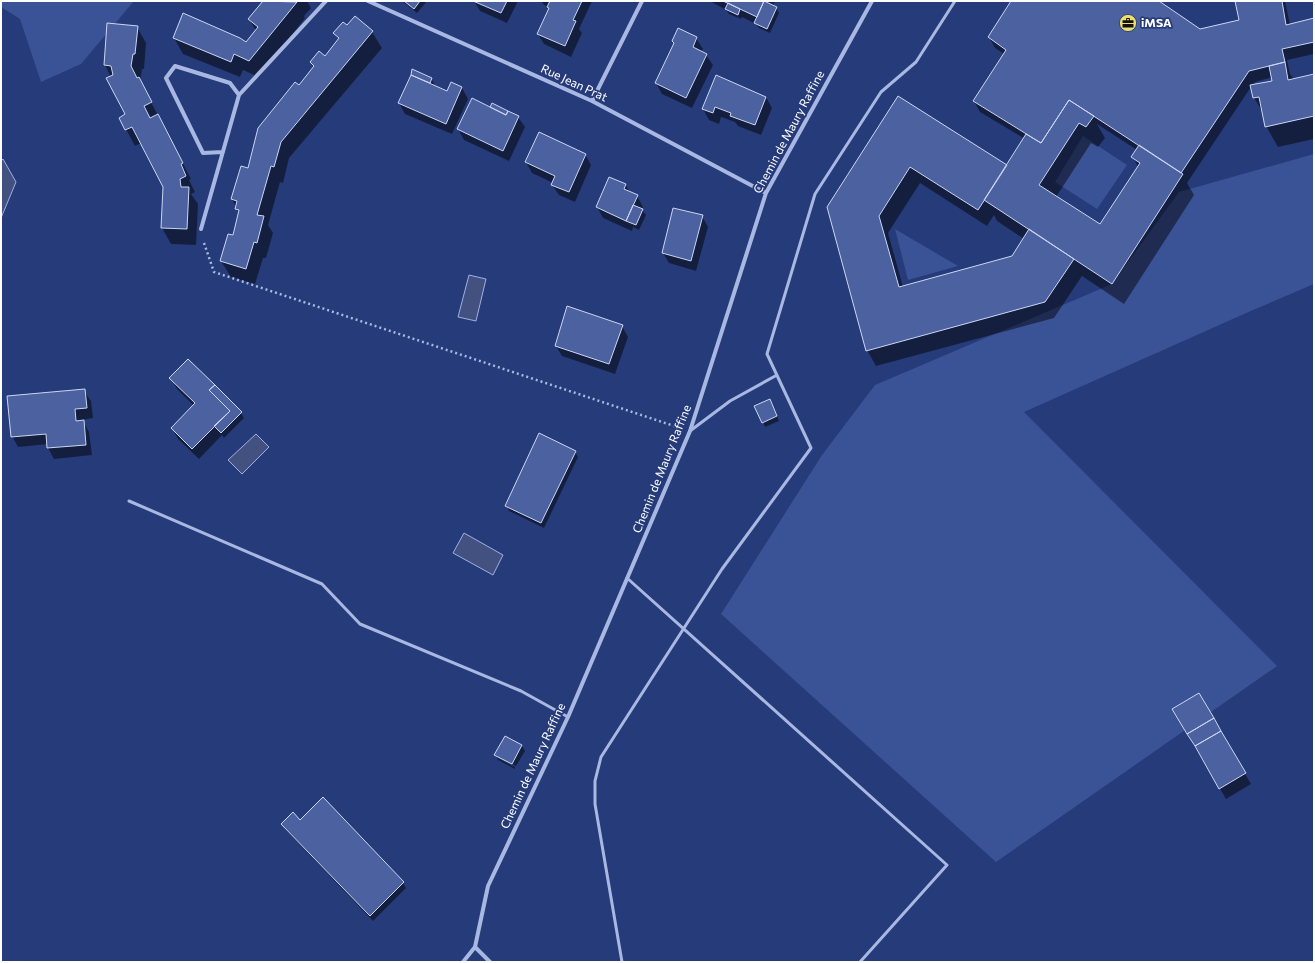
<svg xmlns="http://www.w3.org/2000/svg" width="1315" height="963" font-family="Commissioner,sans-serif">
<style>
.green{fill:#3a5296}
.water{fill:#435180;stroke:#9eb1e4}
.shadow{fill:#0007;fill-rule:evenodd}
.building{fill:#4b61a0;stroke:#ccd6f3}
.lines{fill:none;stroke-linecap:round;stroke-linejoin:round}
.path{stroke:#a9b8e3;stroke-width:2.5;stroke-dasharray:2 3;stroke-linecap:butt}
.service{stroke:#a9b8e3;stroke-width:3}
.minor{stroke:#a9b8e3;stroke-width:4}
.labels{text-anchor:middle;stroke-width:3.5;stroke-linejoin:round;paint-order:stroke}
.poi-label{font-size:12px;font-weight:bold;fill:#fff;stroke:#263b79;text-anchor:start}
.street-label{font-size:12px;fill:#fff;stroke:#263b79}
</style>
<rect width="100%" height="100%" fill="#263b79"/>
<path class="green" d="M 1,1 L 134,1 L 81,64 L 41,82 L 20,19 L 1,7 Z
M 1083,136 L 1127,165 L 1097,209 L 1055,182 Z
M 1314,154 L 1314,284 L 1253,310 L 1024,412 L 1277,666 L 996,862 L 721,614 L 822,455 L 875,385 L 1112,284 L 1179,192 Z
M 895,229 L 958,266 L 908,280 Z"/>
<path class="water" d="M 3,159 L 16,182 L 1,218 L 1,161 Z
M 469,275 L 486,279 L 476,321 L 458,317 Z
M 256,434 L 269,447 L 242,474 L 228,460 Z
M 464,533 L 503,555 L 493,575 L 453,553 Z"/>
<path class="shadow" d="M 264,1 L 307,1 L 311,8 L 304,16 L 305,18 L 259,77 L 243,70 L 240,77 L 183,54 L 174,38 L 246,44 L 256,31 L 249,19 Z
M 402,1 L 427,1 L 417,13 Z
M 474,1 L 518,1 L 507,23 L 480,11 Z
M 541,1 L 592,1 L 579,29 L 582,33 L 571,57 L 544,44 L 538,34 L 550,10 L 548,7 L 544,5 Z
M 710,1 L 775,1 L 773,6 L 776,7 L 779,13 L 770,33 L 759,28 L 756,24 L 742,17 L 741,19 L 729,14 L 726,10 Z
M 1012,1 L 1157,1 L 1200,30 L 1240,20 L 1236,1 L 1285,1 L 1290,25 L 1314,19 L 1314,54 L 1287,60 L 1290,74 L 1294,79 L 1314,75 L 1314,139 L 1278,147 L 1266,126 L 1264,114 L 1254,98 L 1251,87 L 1187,183 L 1194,195 L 1124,304 L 1082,276 L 1054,318 L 876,366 L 867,350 L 828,207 L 898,97 L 1006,166 L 1025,139 L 980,112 L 974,101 L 1004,54 L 995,48 L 989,37 ZM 1273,77 L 1273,81 L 1252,86 L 1255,82 ZM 1097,124 L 1137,150 L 1133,157 L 1138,167 L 1100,226 L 1056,197 L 1091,143 L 1098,147 L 1105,138 ZM 920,183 L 987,226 L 994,215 L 997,221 L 1024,239 L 1012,257 L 903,287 L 888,233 Z
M 355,17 L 372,32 L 382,48 L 289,158 L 283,183 L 280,182 L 268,225 L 273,233 L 266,258 L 263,258 L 255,284 L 231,277 L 221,261 L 233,236 L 239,214 L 232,199 L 248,169 L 299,86 L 314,68 L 311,62 L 325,57 L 339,40 L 335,33 L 347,26 Z
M 108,25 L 137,27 L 146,43 L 144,69 L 142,69 L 140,81 L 191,179 L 189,180 L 195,192 L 191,194 L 198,204 L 196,245 L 171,244 L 162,228 L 164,187 L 141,143 L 135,146 L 120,118 L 126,115 L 111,77 L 105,65 Z
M 696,38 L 703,49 L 701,52 L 706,55 L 713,65 L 692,108 L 662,94 L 656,83 L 675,44 L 673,41 Z
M 412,75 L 432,79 L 434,84 L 433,86 L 447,92 L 452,83 L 462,88 L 468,99 L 452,134 L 405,114 L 399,103 Z
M 766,97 L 772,108 L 761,135 L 738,126 L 735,122 L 721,117 L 719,124 L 709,120 L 703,109 Z
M 518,117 L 525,127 L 509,161 L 464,140 L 458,129 Z
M 585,154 L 591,165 L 575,202 L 559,195 L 552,185 L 553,183 L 532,173 L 526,162 Z
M 626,185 L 630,193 L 637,196 L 643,207 L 642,210 L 646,215 L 639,230 L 633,227 L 632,231 L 603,218 L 597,207 Z
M 702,216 L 708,227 L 696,271 L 669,263 L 663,253 Z
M 622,326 L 628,337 L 615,374 L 562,356 L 556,346 Z
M 188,361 L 241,413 L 244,418 L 224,438 L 222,435 L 199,459 L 178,439 L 172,428 L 194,406 L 177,389 L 171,378 Z
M 84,391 L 91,401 L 93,418 L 81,420 L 81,422 L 83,421 L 89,432 L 92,455 L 54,459 L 48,448 L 48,444 L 18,447 L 12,436 Z
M 772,405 L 779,421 L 765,427 L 763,422 Z
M 575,451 L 578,457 L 544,528 L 509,511 L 507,506 Z
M 1174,709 L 1213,719 L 1251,784 L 1226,799 Z
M 505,737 L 522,746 L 525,751 L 516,766 L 498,756 L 498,758 L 515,767 L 515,769 L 498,760 L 496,755 Z
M 300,821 L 403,883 L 406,888 L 373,921 L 285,829 L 282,824 Z"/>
<path class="building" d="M 263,1 L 297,2 L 249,61 L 234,54 L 231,62 L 173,38 L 183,13 L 240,38 L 246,42 L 258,27 L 248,19 Z
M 404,1 L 420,1 L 414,9 Z
M 473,1 L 507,1 L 501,13 Z
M 550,1 L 582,1 L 573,20 L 576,21 L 565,46 L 537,34 L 549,8 L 547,7 Z
M 723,1 L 764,1 L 757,17 Z
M 764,1 L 777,7 L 767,29 L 754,23 Z
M 1011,1 L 1159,1 L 1200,29 L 1239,20 L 1235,1 L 1282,1 L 1286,25 L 1314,18 L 1314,42 L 1282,49 L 1285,62 L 1249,71 L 1181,173 L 1069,100 L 1041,143 L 973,101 L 1006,50 L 988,37 Z
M 728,3 L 740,9 L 738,15 L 725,9 Z
M 355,16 L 373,31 L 281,142 L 274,167 L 271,166 L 257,215 L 264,216 L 257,243 L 254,242 L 246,269 L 220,261 L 228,234 L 233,235 L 239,210 L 235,209 L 237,201 L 231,199 L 241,166 L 248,168 L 258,128 L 295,82 L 299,85 L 314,66 L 310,62 L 319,51 L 325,56 L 339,38 L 333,33 L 343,22 L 347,25 Z
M 107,23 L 138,26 L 135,54 L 133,54 L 131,66 L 137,78 L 139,77 L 152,102 L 144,106 L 150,118 L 158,114 L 183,163 L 181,164 L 186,176 L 180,179 L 181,187 L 189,187 L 187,229 L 161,228 L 163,187 L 132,127 L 125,130 L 119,118 L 125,114 L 106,78 L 113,75 L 111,66 L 104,65 Z
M 678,28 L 697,37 L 693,47 L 707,54 L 686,98 L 655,83 L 674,43 L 672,41 Z
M 1285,62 L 1288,80 L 1314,74 L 1314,116 L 1265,127 L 1259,97 L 1253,98 L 1250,85 L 1272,81 L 1269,66 Z
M 412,69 L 432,78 L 430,83 L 411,75 Z
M 411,75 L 447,91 L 451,82 L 462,87 L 446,124 L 398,103 Z
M 716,75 L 766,97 L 755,125 L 730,116 L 731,113 L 715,107 L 713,113 L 702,109 Z
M 898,96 L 1007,165 L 978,210 L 910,167 L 879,216 L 899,287 L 1012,256 L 1029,229 L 1074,259 L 1045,302 L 866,351 L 827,207 Z
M 472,98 L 506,115 L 508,111 L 519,116 L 503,151 L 457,129 Z
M 1069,100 L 1094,116 L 1086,127 L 1079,123 L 1039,185 L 1100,224 L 1140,163 L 1131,157 L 1139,145 L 1183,174 L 1112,284 L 984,200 L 1026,134 L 1041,143 Z
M 492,103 L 508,111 L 506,115 L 490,107 Z
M 539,132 L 586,154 L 569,192 L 551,185 L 555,176 L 525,162 Z
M 609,177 L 626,184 L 624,189 L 638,195 L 626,221 L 596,207 Z
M 633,205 L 643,209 L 636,225 L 626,221 Z
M 673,208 L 703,215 L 691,261 L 662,253 Z
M 567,306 L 623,325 L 609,364 L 555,346 Z
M 188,359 L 215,385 L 209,390 L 230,411 L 192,449 L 171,428 L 195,403 L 169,378 Z
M 215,385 L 242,412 L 221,433 L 214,426 L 230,411 L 209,390 Z
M 85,389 L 87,408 L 75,409 L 76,421 L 84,420 L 86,445 L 47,448 L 46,434 L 11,437 L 7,396 Z
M 770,399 L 777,416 L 762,423 L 754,406 Z
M 539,433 L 576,451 L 541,523 L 505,506 Z
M 1199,693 L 1214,718 L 1187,734 L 1172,709 Z
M 1214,718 L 1221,731 L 1195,746 L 1187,734 Z
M 1221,731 L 1246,773 L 1219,789 L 1195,746 Z
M 505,736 L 522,745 L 512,764 L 494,755 Z
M 323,797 L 404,882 L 370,916 L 281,824 L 293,812 L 300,820 Z"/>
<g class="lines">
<path class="path" d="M 204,243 L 214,272 L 677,427"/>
<path class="service" d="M 690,431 L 730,401 L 777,375
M 129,501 L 322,584 L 360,624 L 521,691 L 568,717
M 627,578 L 947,865 L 860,962
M 622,962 L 595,804 L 595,781 L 601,757 L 722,569 L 811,448 L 767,354 L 815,194 L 881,92 L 916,62 L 955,1"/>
<path class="minor" d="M 368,1 L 592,101 L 766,193
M 592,101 L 642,1
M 223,152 L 203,153 L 166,78 L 175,66 L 230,83 L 239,95
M 201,229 L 239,95 L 326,1
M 475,947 L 490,962
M 463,962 L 475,947 L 488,886 L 568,717 L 690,431 L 766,193 L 872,1"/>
</g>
<defs>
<symbol id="office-disc" viewBox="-11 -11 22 22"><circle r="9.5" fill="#ebdf6f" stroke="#263b79"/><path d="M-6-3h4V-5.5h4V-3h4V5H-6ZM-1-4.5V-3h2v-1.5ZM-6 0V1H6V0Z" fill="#111"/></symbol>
</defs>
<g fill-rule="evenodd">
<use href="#office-disc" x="1118" y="13" width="20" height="20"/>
</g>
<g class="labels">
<g class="poi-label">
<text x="1141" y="27">iMSA</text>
</g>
<g class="street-label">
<text transform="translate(574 83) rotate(25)" y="4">Rue Jean Prat</text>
<text transform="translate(789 132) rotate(-62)" y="4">Chemin de Maury Raffine</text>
<text transform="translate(662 469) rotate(-68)" y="4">Chemin de Maury Raffine</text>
<text transform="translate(533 766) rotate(-65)" y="4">Chemin de Maury Raffine</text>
</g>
</g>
<rect width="1315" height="963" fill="none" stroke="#ffffff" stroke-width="4"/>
</svg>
